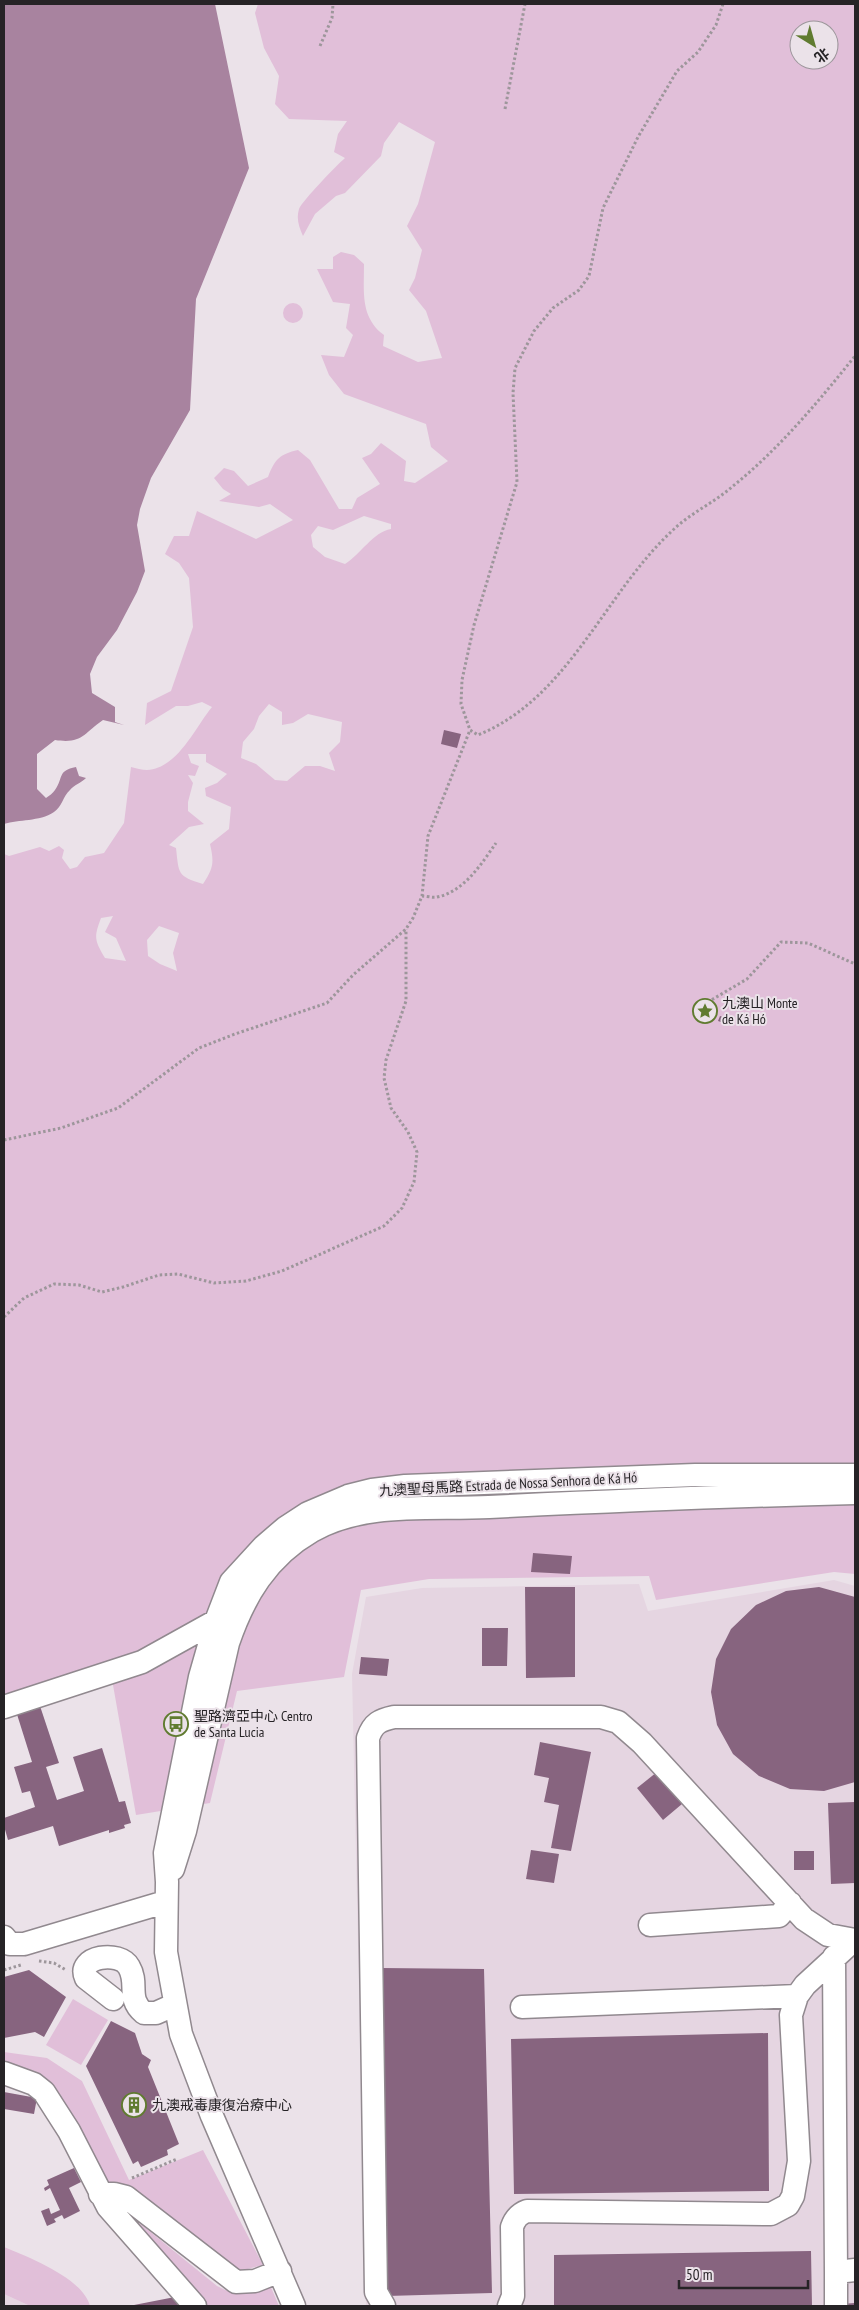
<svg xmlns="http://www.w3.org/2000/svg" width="859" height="2310" font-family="'PT Sans Narrow','Noto Sans SC',sans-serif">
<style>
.built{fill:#e5d5e1}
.green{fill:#e1bfd9;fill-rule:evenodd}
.water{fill:#a8839f}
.building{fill:#87647f}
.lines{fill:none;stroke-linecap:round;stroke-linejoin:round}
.minor-casing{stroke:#91898f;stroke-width:25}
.path{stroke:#9d969b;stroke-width:3;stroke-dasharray:2.5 2.5;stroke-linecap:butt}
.minor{stroke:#fff;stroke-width:22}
.labels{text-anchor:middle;stroke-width:4;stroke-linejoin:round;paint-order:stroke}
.poi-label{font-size:14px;fill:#262326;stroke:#ebe2e9;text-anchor:start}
.street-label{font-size:14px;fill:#262326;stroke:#ebe2e9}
</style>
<rect width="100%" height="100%" fill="#ebe2e9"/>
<path class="built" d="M 834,1580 L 855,1586 L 855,2306 L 366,2306 L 352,1674 L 366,1597 L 422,1588 L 639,1584 L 648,1611 Z
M 4,2294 L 30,2306 L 4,2306 Z"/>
<path class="green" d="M 258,4 L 855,4 L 855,1574 L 834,1572 L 656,1600 L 649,1576 L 429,1579 L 361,1590 L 344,1677 L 237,1691 L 210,1803 L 136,1815 L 110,1668 L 4,1701 L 4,854 L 9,856 L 40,847 L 49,851 L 59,846 L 64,850 L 62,858 L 70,869 L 77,867 L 85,857 L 104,853 L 124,823 L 131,767 C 136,768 142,770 147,770 C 178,768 194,729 212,707 L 202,702 L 188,706 L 176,706 L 145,725 L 147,703 L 171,691 L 193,627 L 189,578 L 179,563 L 165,554 L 174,536 L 189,536 L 197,511 L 256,539 L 293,520 L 270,504 L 259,507 L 219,501 L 231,494 L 223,489 L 214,478 L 224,468 L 234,471 L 248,486 L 268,477 C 275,459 280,454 298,450 L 310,460 L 339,509 L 352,509 L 357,498 L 380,484 L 362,458 L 371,454 L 381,443 L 406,461 L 404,481 L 415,483 L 448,461 L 431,447 L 426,424 L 344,394 L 329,375 L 321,355 L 344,357 L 353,335 L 346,328 L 350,304 L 333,302 L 317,269 L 333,269 L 333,257 L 341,252 L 354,255 L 364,264 C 364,292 360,317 384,335 L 383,346 L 418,362 L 442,358 L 426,311 L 409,290 L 415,278 L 422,250 L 407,226 L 418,204 L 435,142 L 399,122 L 384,143 L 381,156 L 345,193 L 336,196 L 315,214 L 303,236 C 299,227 296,219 299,209 C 302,201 337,165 345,158 L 334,152 L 338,134 L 347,121 L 289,119 L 275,104 L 279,76 L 264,48 L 255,13 ZM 799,30 L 829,30 L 829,60 L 799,60 ZM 364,516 L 391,524 L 391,529 C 373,532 361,554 345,564 L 325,557 L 313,547 L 311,535 L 318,526 L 333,530 ZM 269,704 L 282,712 L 282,725 L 293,723 L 308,714 L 342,722 L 340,742 L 329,753 L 335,771 L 320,766 L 305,766 L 287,781 L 275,780 L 256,764 L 241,758 L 243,742 L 254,729 L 259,716 ZM 188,754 L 206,754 L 206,762 L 227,774 L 217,783 L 205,788 L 206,796 L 231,807 L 229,829 L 210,844 C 214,862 214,867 203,884 C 177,876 179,874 176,848 L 169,845 L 189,827 L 204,824 L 188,811 L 188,802 L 193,783 L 188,775 L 195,776 L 199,766 L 191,763 ZM 113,916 L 105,932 L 116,938 L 126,961 L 105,958 C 94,940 94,937 101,918 ZM 159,926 L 179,933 L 173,953 L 177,971 L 160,964 L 148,956 L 147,940 Z
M283 313a10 10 0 1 1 20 0a10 10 0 1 1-20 0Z
M 73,1999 L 108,2020 L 81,2065 L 46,2045 Z
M 4,2052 L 47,2058 L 82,2081 L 129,2180 L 203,2150 L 263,2265 L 240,2271 L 105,2186 L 77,2131 L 4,2065 Z
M 116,2204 L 217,2286 C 240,2298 247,2294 270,2285 L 279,2306 L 207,2306 Z
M 4,2247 C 28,2257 83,2278 90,2306 L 30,2306 L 4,2294 Z"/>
<path class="water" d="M 4,4 L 215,4 L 249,168 L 196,299 L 190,410 L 151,478 L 140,509 L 137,525 L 145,571 L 137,592 L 117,630 L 97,657 L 90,674 L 92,693 L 115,707 L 115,722 L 124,725 L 103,720 C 83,734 82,744 55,740 L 37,754 L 37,789 L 46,798 C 49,796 53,793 55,790 C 64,777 57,771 76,767 L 79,776 L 86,778 C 81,783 74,785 70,790 C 63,796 62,807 54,812 C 39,822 19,819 4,824 Z"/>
<path class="building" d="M 444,730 L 461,734 L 457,748 L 441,744 Z
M 720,1016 L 726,1018 L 724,1023 L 718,1021 Z
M 533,1553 L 572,1556 L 570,1574 L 531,1572 Z
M 525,1587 L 575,1587 L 575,1677 L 526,1678 Z
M 819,1587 L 855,1597 L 855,1782 L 824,1791 L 790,1789 L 759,1776 L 733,1754 L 717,1725 L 711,1692 L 716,1659 L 731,1629 L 756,1605 L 786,1591 Z
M 482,1628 L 508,1628 L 507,1666 L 482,1666 Z
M 361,1657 L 389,1659 L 387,1676 L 359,1674 Z
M 38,1700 L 59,1763 L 46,1767 L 57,1800 L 84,1791 L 73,1757 L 102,1748 L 119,1802 L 125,1801 L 131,1823 L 124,1825 L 125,1828 L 109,1833 L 109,1830 L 59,1846 L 53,1826 L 8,1840 L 4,1826 L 4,1818 L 35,1807 L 30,1791 L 22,1793 L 14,1767 L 32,1762 L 15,1708 Z
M 540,1742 L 591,1752 L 571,1851 L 551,1848 L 559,1805 L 544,1802 L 549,1778 L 534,1775 Z
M 657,1772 L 682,1804 L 663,1820 L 637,1788 Z
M 855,1802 L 855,1883 L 831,1884 L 828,1803 Z
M 531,1850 L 559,1854 L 554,1883 L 526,1879 Z
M 794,1851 L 814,1851 L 814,1870 L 794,1870 Z
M 381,1968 L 484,1969 L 492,2293 L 387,2296 Z
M 29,1970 L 66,1997 L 44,2037 L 35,2032 L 4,2038 L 4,1977 Z
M 111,2021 L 135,2033 L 142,2054 L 151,2060 L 148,2067 L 179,2144 L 167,2150 L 168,2155 L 141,2167 L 138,2161 L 133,2164 L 86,2066 Z
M 768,2033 L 769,2191 L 514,2194 L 511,2039 Z
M 4,2092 L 37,2098 L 34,2114 L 4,2109 Z
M 74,2168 L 81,2182 L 69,2188 L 80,2211 L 64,2219 L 62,2215 L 54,2219 L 56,2222 L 47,2226 L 41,2211 L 49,2208 L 51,2214 L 60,2210 L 50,2188 L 45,2191 L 44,2188 L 49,2185 L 47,2180 Z
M 811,2251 L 812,2306 L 554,2306 L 554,2255 Z
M 180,2296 L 181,2306 L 135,2306 L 134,2305 Z
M 855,2303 L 855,2306 L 842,2306 L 841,2304 Z"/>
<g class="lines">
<defs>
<path id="minor" d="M 4,1707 L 142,1662 L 223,1617
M 173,1869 L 185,1831 L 228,1643 C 244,1596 267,1557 312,1531 C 364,1501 431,1510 489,1507 C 611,1501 733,1496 855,1493
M 650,1925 L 779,1916 L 790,1903
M 4,1937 L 10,1944 L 24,1944 L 165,1902
M 834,1957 L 836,2272 L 855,2270
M 113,1999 L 86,1978 C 76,1956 120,1950 129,1967 C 139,1984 126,1998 144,2013 L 156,2013 L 174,2005
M 522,2007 L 797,1996
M 4,2073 L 34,2084 L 44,2092 L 69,2131 L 108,2207 L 195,2306
M 100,2194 L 114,2194 L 126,2197 L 236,2282 L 255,2281 L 280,2271
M 836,2272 L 836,2306
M 294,2306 L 212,2116 L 181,2034 L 166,1952 L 167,1882 L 165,1853 L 200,1677 L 216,1621 L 231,1582 L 264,1546 L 285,1528 L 308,1513 L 348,1496 L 372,1490 L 405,1486 L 695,1475 L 855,1475
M 384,2306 L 376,2292 L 368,1738 C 373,1723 380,1720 394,1717 L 601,1717 L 618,1722 L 642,1743 L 804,1919 L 828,1935 L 855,1940
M 509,2306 L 513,2296 L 512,2227 C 515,2218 519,2214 527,2211 L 771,2214 L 788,2205 L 793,2196 L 799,2161 L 791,2015 L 797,1996 L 805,1985 L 854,1940"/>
</defs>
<use href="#minor" class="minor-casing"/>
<path class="path" d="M 723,4 L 716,25 L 698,52 L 677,71 L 638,137 L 603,208 L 589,276 L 579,290 L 553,308 L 534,331 L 515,368 L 513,393 L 517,482 L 474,625 L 462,680 L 461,704 L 470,730 L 478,735 C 569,698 604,594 672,531 C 690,513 714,503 733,486 C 779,449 818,402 855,356
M 320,46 L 332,18 L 333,4
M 505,109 L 525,4
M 422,896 C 426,896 433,898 437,897 C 464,892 482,863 496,843
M 705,1012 L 708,1002 L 747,979 L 781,942 L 808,943 L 855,964
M 4,1140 L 61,1128 L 118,1108 L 199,1048 L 235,1034 L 327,1003 L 353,975 L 406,929 L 413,918 L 422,896 L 428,836 L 470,730
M 4,1317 L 24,1298 L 54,1284 L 79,1285 L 102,1292 L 123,1287 L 159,1275 L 178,1274 L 214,1283 L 246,1281 L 282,1271 L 384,1226 L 402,1208 L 414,1182 L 417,1152 L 408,1132 L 391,1108 L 384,1078 L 386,1060 L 406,1001 L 406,929
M 39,1961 L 54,1963 L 66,1970
M 4,1970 L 21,1965
M 132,2178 L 177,2159"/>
<use href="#minor" class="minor"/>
</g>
<defs>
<symbol id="sight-ring" viewBox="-11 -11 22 22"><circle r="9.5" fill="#ebe2e9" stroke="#607b30" stroke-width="1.5"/><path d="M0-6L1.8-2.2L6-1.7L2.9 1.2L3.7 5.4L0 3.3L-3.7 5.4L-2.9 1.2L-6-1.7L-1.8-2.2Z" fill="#607b30"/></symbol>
<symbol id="bus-ring" viewBox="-11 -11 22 22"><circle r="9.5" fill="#ebe2e9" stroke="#607b30" stroke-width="1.5"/><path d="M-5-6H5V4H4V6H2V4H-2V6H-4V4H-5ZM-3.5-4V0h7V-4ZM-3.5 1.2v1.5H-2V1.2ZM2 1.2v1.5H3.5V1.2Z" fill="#607b30"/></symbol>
<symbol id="building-ring" viewBox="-11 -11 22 22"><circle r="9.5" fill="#ebe2e9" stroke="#607b30" stroke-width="1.5"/><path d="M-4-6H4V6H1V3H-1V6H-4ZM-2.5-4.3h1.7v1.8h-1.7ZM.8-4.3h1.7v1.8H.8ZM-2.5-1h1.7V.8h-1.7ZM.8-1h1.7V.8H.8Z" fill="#607b30"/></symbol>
</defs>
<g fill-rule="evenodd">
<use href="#sight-ring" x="691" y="997" width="28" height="28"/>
<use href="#bus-ring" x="162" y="1710" width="28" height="28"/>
<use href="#building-ring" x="120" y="2091" width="28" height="28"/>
</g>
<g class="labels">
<g class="poi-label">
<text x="722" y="1008">九澳山 Monte<tspan x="722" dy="16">de Ká Hó</tspan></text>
<text x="194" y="1721">聖路濟亞中心 Centro<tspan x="194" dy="16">de Santa Lucia</tspan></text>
<text x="152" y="2110">九澳戒毒康復治療中心</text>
</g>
<g class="street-label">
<text transform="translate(508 1484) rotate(-3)" y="5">九澳聖母馬路 Estrada de Nossa Senhora de Ká Hó</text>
</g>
</g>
<rect width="859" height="2310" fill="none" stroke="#262326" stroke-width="10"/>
<g transform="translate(814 45) rotate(143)"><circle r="24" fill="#ebe2e9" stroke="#9c969b"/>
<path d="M0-4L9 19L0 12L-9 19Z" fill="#607b30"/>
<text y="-8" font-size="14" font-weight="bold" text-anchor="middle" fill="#262326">北</text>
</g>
<path d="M679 2280v8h129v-8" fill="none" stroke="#262326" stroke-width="2.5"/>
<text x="686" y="2280" font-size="15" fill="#262326" stroke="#ebe2e9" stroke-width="4" paint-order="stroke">50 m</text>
</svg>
